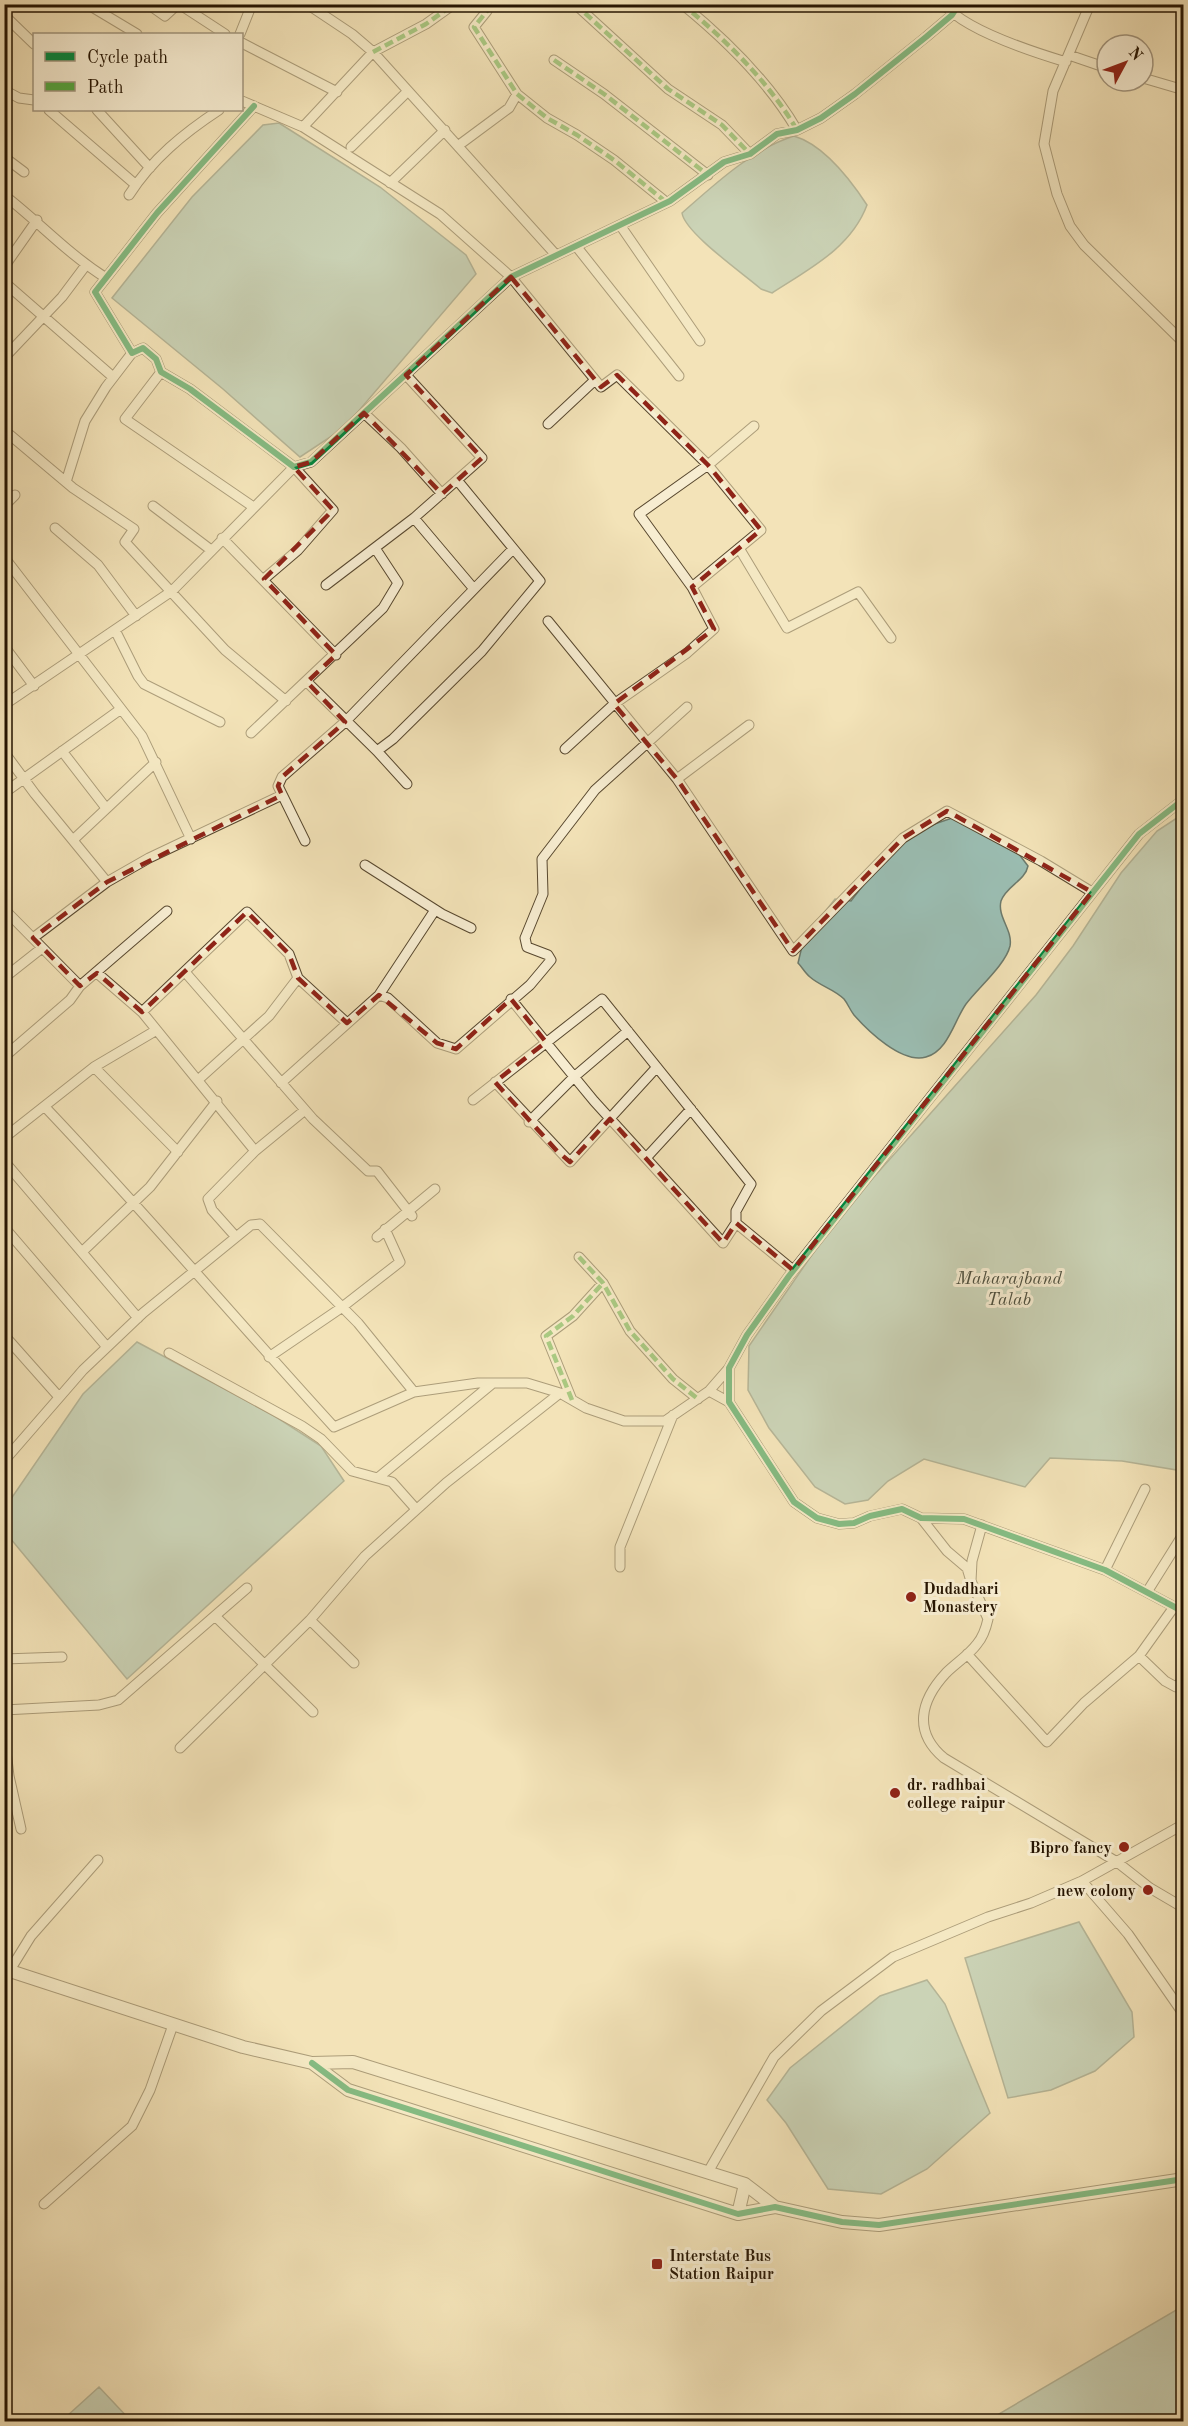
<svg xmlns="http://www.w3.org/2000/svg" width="1188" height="2426" font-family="'Old Standard TT',serif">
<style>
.water{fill:#9bbeb3;stroke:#6c7a6c;stroke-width:1.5}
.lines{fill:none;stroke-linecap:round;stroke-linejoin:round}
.minor-casing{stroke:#58482f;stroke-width:11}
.tertiary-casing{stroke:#58482f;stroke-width:14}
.minor{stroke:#f7edd1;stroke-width:9}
.tertiary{stroke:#f7edd1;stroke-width:12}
.quiet{stroke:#53a840;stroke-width:4.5;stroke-dasharray:9 4.5;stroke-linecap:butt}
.cycleway-casing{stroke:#f7edd1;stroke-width:10}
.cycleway{stroke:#00873e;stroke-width:6}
.marked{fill:none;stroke:#8f2418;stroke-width:4.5;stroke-dasharray:12 8;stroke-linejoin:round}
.poi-dot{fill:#8f2418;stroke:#f7edd1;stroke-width:2}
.labels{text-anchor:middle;stroke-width:6;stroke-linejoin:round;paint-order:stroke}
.poi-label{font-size:16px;font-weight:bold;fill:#251401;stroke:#f7edd1;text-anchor:start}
.water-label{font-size:18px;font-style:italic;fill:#4e503f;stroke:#f7edd1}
</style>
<rect width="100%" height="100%" fill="#f3e3b8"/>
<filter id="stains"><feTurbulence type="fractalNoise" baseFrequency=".00333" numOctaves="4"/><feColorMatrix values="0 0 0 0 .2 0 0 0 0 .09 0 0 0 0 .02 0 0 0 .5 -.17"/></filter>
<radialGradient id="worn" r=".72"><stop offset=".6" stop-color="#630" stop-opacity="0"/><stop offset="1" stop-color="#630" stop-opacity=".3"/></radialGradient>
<path class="water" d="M 279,123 L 380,187 L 466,255 L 476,274 L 344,428 L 300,457 L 223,389 L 112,298 L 192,197 L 263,125 Z
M 794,136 C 824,145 850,179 867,205 C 851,248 809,269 772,293 L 761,289 C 744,274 685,233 682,213 C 714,185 752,149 794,136 Z
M 1183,814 L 1183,1471 L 1122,1461 L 1050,1458 L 1025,1487 L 924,1459 L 888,1481 L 868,1500 L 845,1504 L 815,1487 L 769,1428 L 748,1390 L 749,1346 L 816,1249 L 873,1178 L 1036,995 L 1073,946 L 1121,873 L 1157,831 Z
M 952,818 L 1015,849 L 1028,866 C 1025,881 1006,886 1001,901 C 997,917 1013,930 1010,946 C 1006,964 978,988 966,1004 C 954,1021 948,1051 926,1057 C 902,1064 868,1031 854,1015 C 850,1010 848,1004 844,999 C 834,989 820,986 810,977 C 805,973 802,967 798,963 L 804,938 L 835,899 L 851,901 L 888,853 L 917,830 Z
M 137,1342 L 273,1415 L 321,1446 L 344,1481 L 127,1679 L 5,1532 L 4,1509 L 83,1394 Z
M 1079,1922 L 1132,2012 L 1134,2037 L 1095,2071 L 1051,2090 L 1008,2098 L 965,1958 Z
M 927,1980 L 945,2004 L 990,2113 L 927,2169 L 881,2194 L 828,2189 L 786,2123 L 767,2100 L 790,2068 L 880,1996 Z
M 1183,2306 L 1183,2421 L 987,2421 Z
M 99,2387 L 131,2421 L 72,2421 L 67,2416 Z"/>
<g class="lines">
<defs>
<path id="minor" d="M 87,4 L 137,34
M 148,4 L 165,16 L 178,4
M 179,4 L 225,34
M 307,4 L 352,34 L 373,52 L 556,255
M 484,4 L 487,11 L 474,27 L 517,94 L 547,118 L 577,135 L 614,160 L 666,202
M 575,4 L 668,89 L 722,125 L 750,154
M 682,4 C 725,39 769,82 797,130
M 944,4 C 964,30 1033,52 1066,62
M 1090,4 L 1053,91 L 1044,144 L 1057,194 L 1070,226 L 1084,245 L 1184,343
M 4,15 L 34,44
M 240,34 L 252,4
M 242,43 L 337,92
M 1069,55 L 1107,68
M 554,60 L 604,94 L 708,175
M 1143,78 L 1184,90
M 4,90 L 19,98 L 34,100
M 242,101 L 303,127 L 440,214 L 511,277 L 601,387 L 617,375 L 708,465 L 761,530 L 692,587
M 254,106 L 157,213 L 95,292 L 132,353 L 143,348 L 156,359 L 161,372 L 190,389 L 294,467 L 311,462 L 511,277 L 670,201 L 724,162 L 750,154 L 777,134 L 797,130 L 821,118 L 855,94 L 926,37 L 952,15 L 959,4
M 49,110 L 136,185
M 97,110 L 150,168
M 303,127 L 373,52 L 426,24 L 454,4
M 459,145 L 509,108 L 517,94
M 351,147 L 408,91
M 4,157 L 24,172
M 390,183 L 445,130
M 4,195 C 39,222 68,254 106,278
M 129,195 C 152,159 184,133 219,110
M 620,225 L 700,341
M 576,246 L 679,376
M 4,267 L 37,220
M 4,282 L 113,377
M 4,358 L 62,297 L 86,265
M 161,372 L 125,419 L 252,506
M 364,413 L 401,448 L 442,494
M 548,424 L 595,380
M 10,435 L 73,488 L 134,529 L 125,542 L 225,650 L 286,701
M 66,482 L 85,421 L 106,387 L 132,353
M 4,506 L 15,495
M 153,506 L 211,550
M 414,518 L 474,589
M 55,528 L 98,565 L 136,616
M 222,538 L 336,655
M 739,548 L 787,628 L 858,592 L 891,638
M 4,557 L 142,736 L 191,839
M 326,585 L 414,518 L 482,458 L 406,375
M 548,621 L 677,779
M 115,630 L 138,676 L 144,684 L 220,722
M 4,646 L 34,686
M 307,682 L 377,751 L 407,784
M 4,705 L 172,591 L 294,467 L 333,510 L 298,550 L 264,579
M 749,725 L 677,779 L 793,951 L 903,838 L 947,811 L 1041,861 L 1092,892
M 251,733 L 383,608 L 398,583 L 375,548
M 565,749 L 614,704 L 687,653 L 714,629 L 692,587 L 639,514 L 708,465 L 754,426
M 62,751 L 106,808
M 377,751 L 393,739 L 482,651 L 540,581 L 457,480
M 4,752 L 35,794 L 107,882 L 33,938
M 4,793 L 121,709
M 1184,799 L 1139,834 L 789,1276 L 747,1335 L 729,1368 L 729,1402 L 794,1502 L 817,1518 L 839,1524 L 854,1523 L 870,1516 L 902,1509 L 921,1518 L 964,1519 L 1105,1570 L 1184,1612
M 73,840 L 156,762
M 305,841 L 278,786 L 282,777 L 345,722 L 512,550
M 365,865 L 442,914 L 471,928
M 107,882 L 149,858 L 282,795
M 4,909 L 80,986
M 185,972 L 313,1119 L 368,1171 L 377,1171 L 412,1216
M 97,973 L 142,1012 L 255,1151
M 4,978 L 42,948
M 379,995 L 435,910
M 142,1012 L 247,912 L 289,954 L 298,978 L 347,1023
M 4,1057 L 70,1000 L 80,986 L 167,911
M 94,1067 L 178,1152
M 198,1080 L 269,1016 L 298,978
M 495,1082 L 570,1162 L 657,1067
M 281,1083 L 379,995 L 388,998 L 437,1043 L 456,1049 L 530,985 L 551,960 L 548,955 L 527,947 L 525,938 L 543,894 L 542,859 L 595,790 L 687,707
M 473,1100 L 602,999 L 751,1184 L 736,1211 L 736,1223 L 723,1243 L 594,1101 C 566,1067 538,1033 511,999
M 45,1107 C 144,1211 237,1321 334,1427 L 414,1392 L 478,1383 L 527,1383 L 560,1393 L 586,1408 L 624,1421 L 665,1421 L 709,1391 L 729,1368
M 529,1122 L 574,1077 L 628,1031
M 4,1138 L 94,1067 L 155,1031
M 646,1158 L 691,1109
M 4,1161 L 138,1318
M 736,1223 L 793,1270
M 4,1227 L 107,1347
M 236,1237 L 212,1210 L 208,1199 L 255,1151 L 305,1110
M 377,1237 L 435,1189
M 83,1251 L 150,1187 L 217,1101
M 579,1257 L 603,1283 L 630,1331 L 673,1379 L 698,1399
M 4,1335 L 59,1397
M 169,1353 L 302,1426 L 321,1439 L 352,1471 L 392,1482 L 416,1509
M 269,1357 L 341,1308 L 400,1262 L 385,1229
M 709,1391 L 729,1402
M 572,1400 L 546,1336 L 573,1316 L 603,1283
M 4,1461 L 83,1370 L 143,1313 L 251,1225 L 260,1224 L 358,1323 L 414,1392
M 379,1477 L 493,1383
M 921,1518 L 947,1551 L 967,1568 L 970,1578
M 982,1525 L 972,1561 L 971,1581 L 988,1619 C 986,1628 983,1637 977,1644 C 969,1655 956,1663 946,1673 C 920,1701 913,1732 944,1758 L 1117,1862 L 1150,1888 L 1184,1908
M 620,1567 L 620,1547 L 673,1415
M 1105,1570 L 1145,1489
M 1147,1592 L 1184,1533
M 215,1616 L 313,1712
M 310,1620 L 354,1663
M 967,1654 L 1047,1742 L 1084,1703 L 1139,1656 L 1174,1607
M 1139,1656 L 1165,1681 L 1176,1687 L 1184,1679
M 4,1659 L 62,1657
M 4,1710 L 99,1705 L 118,1700 L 247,1588
M 4,1735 L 9,1776 L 21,1829
M 180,1748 L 310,1620 L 365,1556 L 446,1483 L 560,1393
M 1082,1881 L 1128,1934 L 1180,2009
M 10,1970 L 31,1936 L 98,1860
M 708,2172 L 774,2057 L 821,2011 L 893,1957 L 988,1917 L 1031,1903 L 1082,1881 L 1184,1824
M 44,2204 L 132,2126 L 150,2090 L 173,2025"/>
<path id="tertiary" d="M 4,1969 L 243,2047 L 312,2063 L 353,2062 L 745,2184 L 775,2207
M 312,2063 L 348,2090 L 738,2214 L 775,2207 L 842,2222 L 879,2225 L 1184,2179
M 738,2214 L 745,2184"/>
</defs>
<use href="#minor" class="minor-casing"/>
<use href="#tertiary" class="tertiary-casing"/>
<use href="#minor" class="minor"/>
<use href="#tertiary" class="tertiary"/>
<path class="quiet" d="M 484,4 L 487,11 L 474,27 L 517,94 L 547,118 L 577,135 L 614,160 L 666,202
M 575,4 L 668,89 L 722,125 L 750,154
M 682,4 C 725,39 769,82 797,130
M 373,52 L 426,24 L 454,4
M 554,60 L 604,94 L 708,175
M 579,1257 L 603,1283 L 630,1331 L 673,1379 L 698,1399
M 572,1400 L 546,1336 L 573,1316 L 603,1283"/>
<defs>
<path id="cycleway" d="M 254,106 L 157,213 L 95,292 L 132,353 L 143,348 L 156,359 L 161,372 L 190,389 L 294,467 L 311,462 L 511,277 L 670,201 L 724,162 L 750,154 L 777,134 L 797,130 L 821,118 L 855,94 L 926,37 L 952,15 L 959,4
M 1184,799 L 1139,834 L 789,1276 L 747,1335 L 729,1368 L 729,1402 L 794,1502 L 817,1518 L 839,1524 L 854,1523 L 870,1516 L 902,1509 L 921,1518 L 964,1519 L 1105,1570 L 1184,1612
M 312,2063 L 348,2090 L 738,2214 L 775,2207 L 842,2222 L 879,2225 L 1184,2179"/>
</defs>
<use href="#cycleway" class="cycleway-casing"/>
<use href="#cycleway" class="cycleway"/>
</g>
<path d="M0 0H1188V2426H0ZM 511,277 L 601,387 L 617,375 L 708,465 L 761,530 L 692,587 L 714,629 L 614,704 L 677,779 L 793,951 L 903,838 L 947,811 L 1092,892 L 793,1270 L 736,1223 L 723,1243 L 610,1119 L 570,1162 L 557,1151 L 495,1082 L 546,1042 L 511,999 L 456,1049 L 437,1043 L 379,995 L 347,1023 L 298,978 L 289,954 L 247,912 L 142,1012 L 97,973 L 80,986 L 33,938 L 107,882 L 282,795 L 278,786 L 282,777 L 345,722 L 307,682 L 336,655 L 264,579 L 333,510 L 294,467 L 311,462 L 364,413 L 442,494 L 482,458 L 406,375 Z" fill="#f3e3b8" fill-opacity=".55" fill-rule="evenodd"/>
<path class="marked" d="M 511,277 L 601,387 L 617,375 L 708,465 L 761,530 L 692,587 L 714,629 L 614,704 L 677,779 L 793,951 L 903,838 L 947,811 L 1092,892 L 793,1270 L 736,1223 L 723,1243 L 610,1119 L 570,1162 L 557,1151 L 495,1082 L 546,1042 L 511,999 L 456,1049 L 437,1043 L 379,995 L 347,1023 L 298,978 L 289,954 L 247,912 L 142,1012 L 97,973 L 80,986 L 33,938 L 107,882 L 282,795 L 278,786 L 282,777 L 345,722 L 307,682 L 336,655 L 264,579 L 333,510 L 294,467 L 311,462 L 364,413 L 442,494 L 482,458 L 406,375 Z"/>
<g class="poi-dot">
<circle cx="911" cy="1597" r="6"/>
<circle cx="895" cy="1793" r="6"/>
<circle cx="1124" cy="1847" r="6"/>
<circle cx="1148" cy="1890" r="6"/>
<rect x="651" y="2258" width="12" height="12" rx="3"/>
</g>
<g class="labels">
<g class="poi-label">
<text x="923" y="1594">Dudadhari<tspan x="923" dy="18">Monastery</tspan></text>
<text x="907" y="1790">dr. radhbai<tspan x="907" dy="18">college raipur</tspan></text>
<text x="1112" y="1853" text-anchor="end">Bipro fancy</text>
<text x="1136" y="1896" text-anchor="end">new colony</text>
<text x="669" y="2261">Interstate Bus<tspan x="669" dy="18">Station Raipur</tspan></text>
</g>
<g class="water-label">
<text x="1009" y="1284">Maharajband<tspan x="1009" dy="21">Talab</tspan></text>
</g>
</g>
<rect width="1188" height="2426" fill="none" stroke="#f3e3b8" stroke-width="24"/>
<rect x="6" y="6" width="1176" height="2414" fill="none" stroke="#251401" stroke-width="3"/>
<rect x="12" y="12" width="1164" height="2402" fill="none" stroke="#251401" stroke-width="1.5"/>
<rect x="33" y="33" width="210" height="78" fill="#f7edd1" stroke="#a3967e" stroke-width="1.5"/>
<rect x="45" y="52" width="30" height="9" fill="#00873e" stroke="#a3967e" stroke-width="1.5"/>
<text x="87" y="63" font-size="18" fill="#251401">Cycle path</text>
<rect x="45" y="82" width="30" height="9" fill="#53a840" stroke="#a3967e" stroke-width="1.5"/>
<text x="87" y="93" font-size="18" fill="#251401">Path</text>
<g transform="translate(1125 63) rotate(49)"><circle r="28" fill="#f7edd1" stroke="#a3967e" stroke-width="1.5"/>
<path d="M0-4.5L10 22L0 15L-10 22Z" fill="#8f2418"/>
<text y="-9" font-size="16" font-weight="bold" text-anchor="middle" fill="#251401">N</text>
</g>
<rect width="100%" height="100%" filter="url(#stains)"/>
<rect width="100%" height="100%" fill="url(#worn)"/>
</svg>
